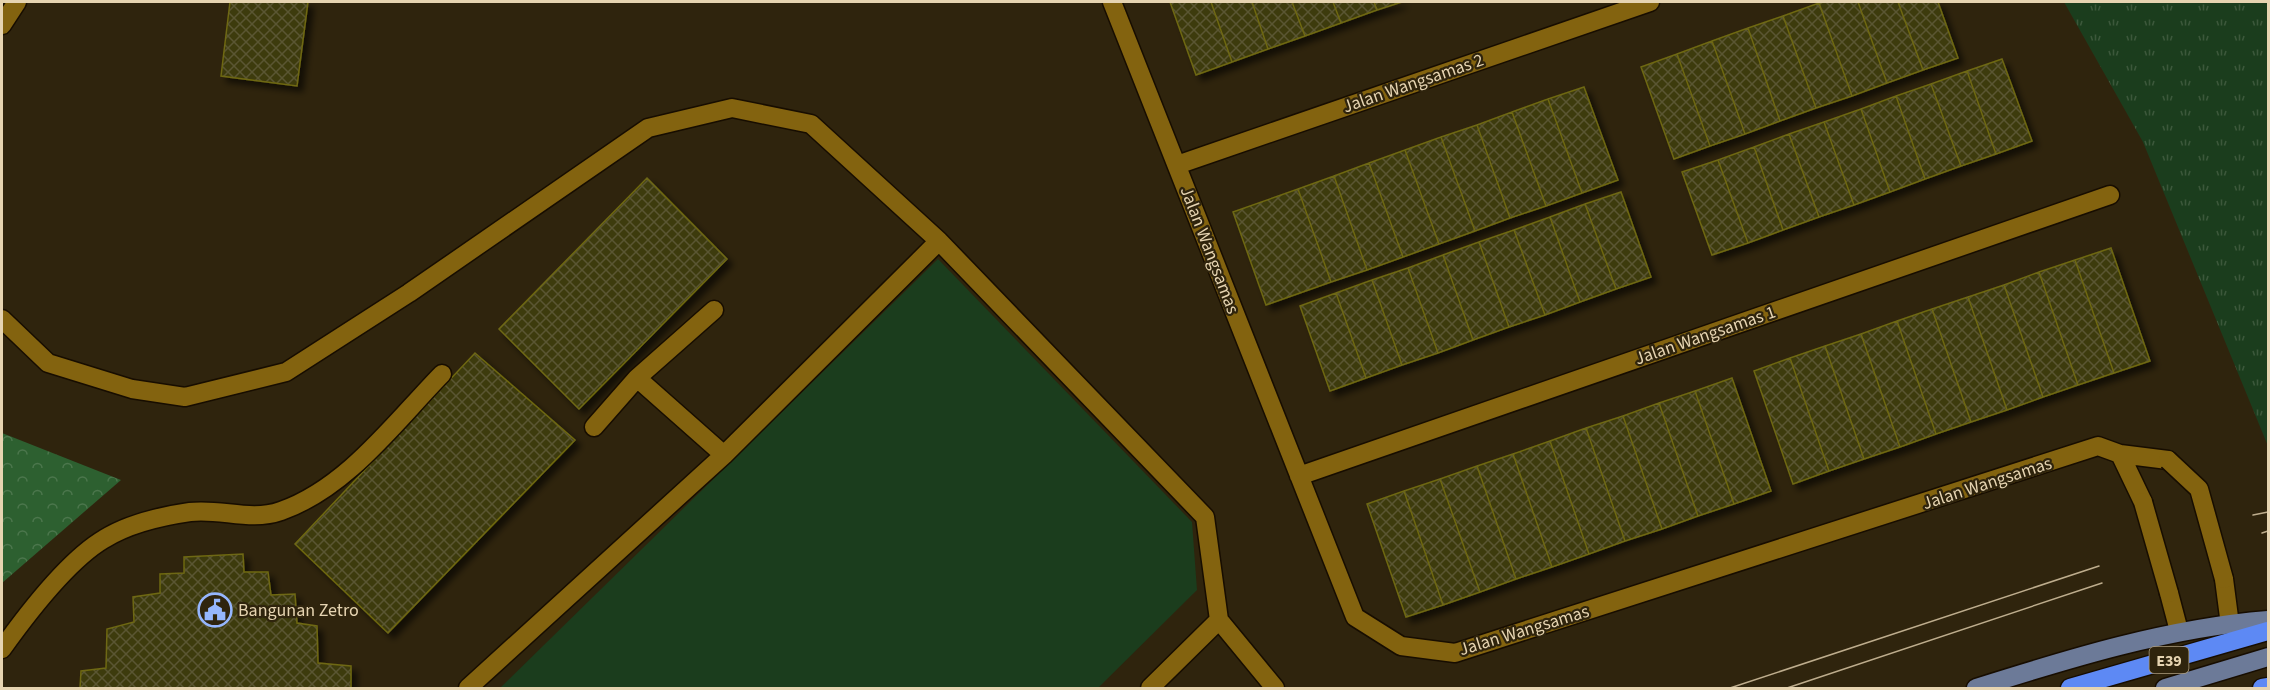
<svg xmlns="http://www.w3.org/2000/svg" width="2270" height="690" font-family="'Source Sans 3',sans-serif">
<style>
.grass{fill:url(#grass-tufts)}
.forest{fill:url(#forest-crowns)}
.pitch{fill:#1b3d1d}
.building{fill:url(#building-cross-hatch);stroke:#6e6812;stroke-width:1.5;filter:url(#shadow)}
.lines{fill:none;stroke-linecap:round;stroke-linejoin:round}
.minor-casing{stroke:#170d00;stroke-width:21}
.major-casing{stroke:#170d00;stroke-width:21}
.highway-casing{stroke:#170d00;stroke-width:21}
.minor{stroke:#83630f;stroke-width:18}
.major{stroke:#6c7a98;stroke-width:18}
.highway{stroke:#5d89f4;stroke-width:18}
.tram{stroke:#bead8d;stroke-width:1.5}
.minor-bridge-casing{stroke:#170d00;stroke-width:21;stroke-linecap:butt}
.minor-bridge{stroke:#83630f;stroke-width:18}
.labels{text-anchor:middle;stroke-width:4.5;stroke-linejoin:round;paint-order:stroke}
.shield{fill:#2f240d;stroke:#af9f80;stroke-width:1.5}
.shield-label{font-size:16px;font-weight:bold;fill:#e6d4b1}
.street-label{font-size:18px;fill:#e6d4b1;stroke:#2f240d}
.poi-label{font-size:18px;fill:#e6d4b1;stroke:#2f240d;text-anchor:start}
</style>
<defs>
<pattern id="grass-tufts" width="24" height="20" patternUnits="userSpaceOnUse" patternTransform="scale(1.5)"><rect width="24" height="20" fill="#1b3d1d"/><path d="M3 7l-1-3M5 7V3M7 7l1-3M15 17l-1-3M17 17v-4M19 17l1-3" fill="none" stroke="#3c583b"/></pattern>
<pattern id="forest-crowns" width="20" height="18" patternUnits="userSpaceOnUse" patternTransform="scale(1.5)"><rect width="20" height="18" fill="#2d6030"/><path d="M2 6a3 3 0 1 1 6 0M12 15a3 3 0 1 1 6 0" fill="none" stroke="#4b764c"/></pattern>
<pattern id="building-cross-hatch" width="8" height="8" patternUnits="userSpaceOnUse" patternTransform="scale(1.5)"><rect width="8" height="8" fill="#3e3a10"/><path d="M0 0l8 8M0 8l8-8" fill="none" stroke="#5a5630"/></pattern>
<filter id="shadow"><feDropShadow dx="5.5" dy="5.5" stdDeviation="3" flood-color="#0009"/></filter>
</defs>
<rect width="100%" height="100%" fill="#2f240d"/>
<path class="grass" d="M 2064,2 L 2268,2 L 2268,446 L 2143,142 Z"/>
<path class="forest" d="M 2,433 L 121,480 L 2,583 Z"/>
<path class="pitch" d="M 938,259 L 1192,522 L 1197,590 L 1098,688 L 500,688 Z"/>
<path class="building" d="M 230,2 L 308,2 L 297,86 L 221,76 Z
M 1170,2 L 1211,2 L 1232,62 L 1196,75 Z
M 1211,2 L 1252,2 L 1268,49 L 1232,62 Z
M 1252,2 L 1292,2 L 1305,36 L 1268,49 Z
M 1292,2 L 1333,2 L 1341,23 L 1305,36 Z
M 1333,2 L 1374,2 L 1377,10 L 1341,23 Z
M 1374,2 L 1402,2 L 1377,10 Z
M 1824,2 L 1858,2 L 1887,83 L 1852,96 L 1819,3 Z
M 1858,2 L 1898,2 L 1923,70 L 1887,83 Z
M 1898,2 L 1938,2 L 1958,58 L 1923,70 Z
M 1819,3 L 1852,96 L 1816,108 L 1783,16 Z
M 1783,16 L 1816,108 L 1780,121 L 1748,28 Z
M 1748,28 L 1780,121 L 1745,134 L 1712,41 Z
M 1712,41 L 1745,134 L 1710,146 L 1677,54 Z
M 1677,54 L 1710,146 L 1674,159 L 1641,67 Z
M 2002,59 L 2032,141 L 1996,154 L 1967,71 Z
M 1967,71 L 1996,154 L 1961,166 L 1931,84 Z
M 1931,84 L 1961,166 L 1925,179 L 1896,96 Z
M 1584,87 L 1618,180 L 1582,193 L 1548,99 Z
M 1896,96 L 1925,179 L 1890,192 L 1861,109 Z
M 1548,99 L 1582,193 L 1546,206 L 1512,112 Z
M 1861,109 L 1890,192 L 1854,205 L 1824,122 Z
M 1512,112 L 1546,206 L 1510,218 L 1477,125 Z
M 1824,122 L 1854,205 L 1819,217 L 1789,134 Z
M 1477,125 L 1510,218 L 1475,231 L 1441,137 Z
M 1789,134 L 1819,217 L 1783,230 L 1754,147 Z
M 1441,137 L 1475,231 L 1439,244 L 1405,150 Z
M 1754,147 L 1783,230 L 1748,243 L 1718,160 Z
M 1405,150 L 1439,244 L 1403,257 L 1369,163 Z
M 1718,160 L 1748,243 L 1712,255 L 1682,172 Z
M 1369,163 L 1403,257 L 1367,270 L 1334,176 Z
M 1334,176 L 1367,270 L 1331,282 L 1298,189 Z
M 647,178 L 727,259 L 579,409 L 499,329 Z
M 1298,189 L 1331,282 L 1266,305 L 1233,212 Z
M 1621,192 L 1651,277 L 1616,289 L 1585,204 Z
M 1585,204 L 1616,289 L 1580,302 L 1550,217 Z
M 1550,217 L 1580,302 L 1545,315 L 1514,230 Z
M 1514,230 L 1545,315 L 1509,327 L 1479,242 Z
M 1479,242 L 1509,327 L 1473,340 L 1443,255 Z
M 2111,248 L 2150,361 L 2114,373 L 2075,260 Z
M 1443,255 L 1473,340 L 1438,353 L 1408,268 Z
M 2075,260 L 2114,373 L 2078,385 L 2039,272 Z
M 1408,268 L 1438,353 L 1402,365 L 1372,280 Z
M 2039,272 L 2078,385 L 2043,397 L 2004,285 Z
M 1372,280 L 1402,365 L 1366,378 L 1336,293 Z
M 2004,285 L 2043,397 L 2007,410 L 1968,297 Z
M 1336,293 L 1366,378 L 1330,391 L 1300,306 Z
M 1968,297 L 2007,410 L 1971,422 L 1932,309 Z
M 1932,309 L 1971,422 L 1936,434 L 1897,321 Z
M 1897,321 L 1936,434 L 1900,447 L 1861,334 Z
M 1861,334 L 1900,447 L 1864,459 L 1825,346 Z
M 1825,346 L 1864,459 L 1829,471 L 1790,358 Z
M 475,353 L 575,440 L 388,633 L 295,544 Z
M 1790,358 L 1829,471 L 1793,484 L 1754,371 Z
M 1732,378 L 1771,491 L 1734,504 L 1695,391 Z
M 1695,391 L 1734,504 L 1698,516 L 1659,403 Z
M 1659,403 L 1698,516 L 1662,529 L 1623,416 Z
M 1623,416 L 1662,529 L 1625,541 L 1586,428 Z
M 1586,428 L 1625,541 L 1589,554 L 1550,441 Z
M 1550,441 L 1589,554 L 1552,567 L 1513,454 Z
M 1513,454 L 1552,567 L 1516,579 L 1477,466 Z
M 1477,466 L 1516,579 L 1480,592 L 1440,479 Z
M 1440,479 L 1480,592 L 1443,605 L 1404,491 Z
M 1404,491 L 1443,605 L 1406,617 L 1367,504 Z
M 243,554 L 244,572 L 268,572 L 271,595 L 295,594 L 297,623 L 317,626 L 318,663 L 351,666 L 351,688 L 80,688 L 81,671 L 106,668 L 107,629 L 134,622 L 133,597 L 160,593 L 160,574 L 184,573 L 184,557 Z"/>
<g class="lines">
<defs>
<path id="minor" d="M 1112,2 L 1355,617 L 1401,646 L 1455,653 L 2098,446 L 2120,454 L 2168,460
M 2,25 L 17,2
M 1177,165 L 1650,2
M 2,319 L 48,363 L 132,389 L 185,397 L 286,372 L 409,293 L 648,128 L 732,108 L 811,124 L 939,241
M 637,378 L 724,455
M 594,427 L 637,378 L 714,310
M 2120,454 L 2143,502
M 1299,476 L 2110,195
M 2224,579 L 2230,625
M 2169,593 L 2179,631
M 2,649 C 27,614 67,561 104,539 C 128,524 162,516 190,512 C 221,508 250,522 281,511 C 347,488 395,422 442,374
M 468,688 L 724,455 L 939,241 L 1205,517 L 1219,620 L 1275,688
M 1150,688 L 1219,620"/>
<path id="major" d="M 1976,688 C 2071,658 2168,628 2268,620
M 2165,688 L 2268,657"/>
<path id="highway" d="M 2070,688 L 2268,631
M 2262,688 L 2268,687"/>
</defs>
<use href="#minor" class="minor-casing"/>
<use href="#major" class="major-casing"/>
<use href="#highway" class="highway-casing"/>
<use href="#minor" class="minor"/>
<use href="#major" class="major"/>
<use href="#highway" class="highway"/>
<path class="tram" d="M 2253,515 L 2268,512
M 2262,533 L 2268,531
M 1730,688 L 2099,566
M 1787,688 L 2102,583"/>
<defs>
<path id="minor-bridge" d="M 2168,460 L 2199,489 L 2224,579
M 2143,502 L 2169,593"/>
</defs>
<use href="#minor-bridge" class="minor-bridge-casing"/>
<use href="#minor-bridge" class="minor-bridge"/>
</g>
<defs>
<symbol id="civic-ring" viewBox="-11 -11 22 22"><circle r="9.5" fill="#2f240d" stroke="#95b6fd" stroke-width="1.5"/><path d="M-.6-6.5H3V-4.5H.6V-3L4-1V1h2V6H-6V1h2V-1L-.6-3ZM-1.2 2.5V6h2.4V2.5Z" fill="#95b6fd"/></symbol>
</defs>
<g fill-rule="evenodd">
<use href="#civic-ring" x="196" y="591" width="38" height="38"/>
</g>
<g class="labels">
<rect class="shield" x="2149.5" y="647" width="39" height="26" rx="4.5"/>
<g class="shield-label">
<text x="2169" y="666">E39</text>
</g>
<g class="street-label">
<text transform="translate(1413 83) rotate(-19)" y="6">Jalan Wangsamas 2</text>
<text transform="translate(1210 250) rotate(69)" y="6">Jalan Wangsamas</text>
<text transform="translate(1705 335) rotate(-19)" y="6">Jalan Wangsamas 1</text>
<text transform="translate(1987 483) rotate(-18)" y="6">Jalan Wangsamas</text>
<text transform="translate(1524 630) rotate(-17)" y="6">Jalan Wangsamas</text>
</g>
<g class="poi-label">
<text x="238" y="616">Bangunan Zetro</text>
</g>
</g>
<rect width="2270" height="690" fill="none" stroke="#e6d4b1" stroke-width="6"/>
</svg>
